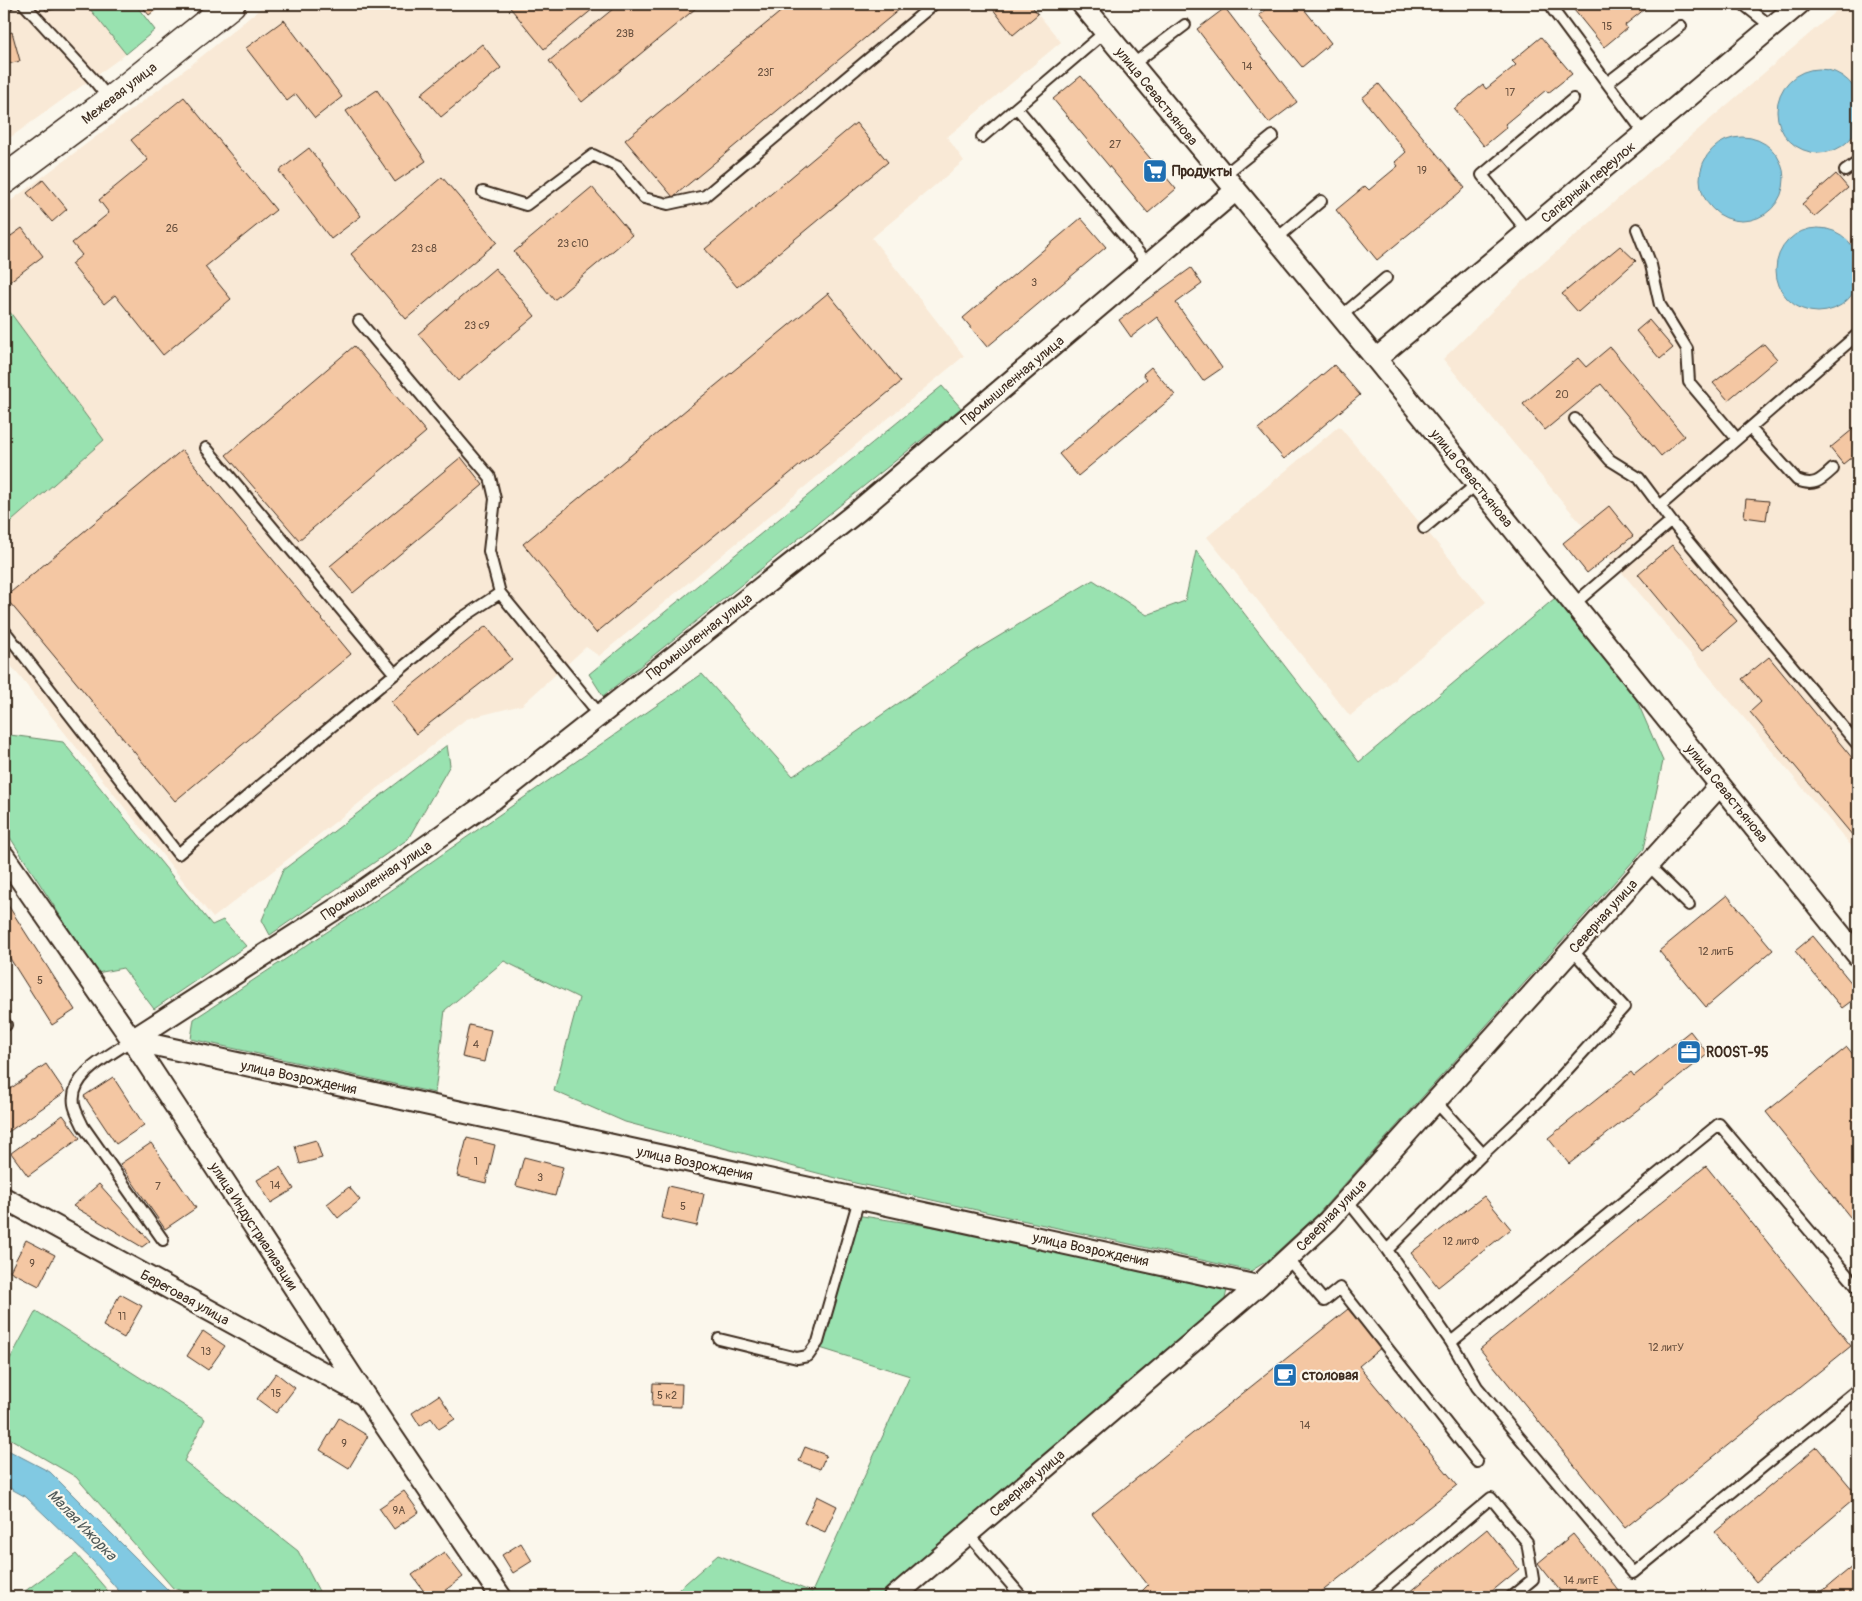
<svg xmlns="http://www.w3.org/2000/svg" width="1862" height="1601" font-family="Pangolin,sans-serif">
<style>
.built{fill:#f9e9d6}
.green{fill:#99e2b0;stroke:#6a8667}
.water{fill:#81c9e2;stroke:#658994}
.building{fill:#f4c7a3;stroke:#3b2a1e}
.lines{fill:none;stroke-linecap:round;stroke-linejoin:round}
.lane-casing{stroke:#3b2a1e;stroke-width:14}
.street-casing{stroke:#3b2a1e;stroke-width:24}
.secondary-casing{stroke:#3b2a1e;stroke-width:31}
.lane{stroke:#fbf7ec;stroke-width:10}
.street{stroke:#fbf7ec;stroke-width:20}
.secondary{stroke:#fbf7ec;stroke-width:28}
.labels{text-anchor:middle;stroke-width:4.5;stroke-linejoin:round;paint-order:stroke}
.number-label{font-size:11px;fill:#69513f}
.street-label{font-size:14px;fill:#3b2a1e;stroke:#fbf7ec}
.poi-label{font-size:14px;font-weight:bold;fill:#3b2a1e;stroke:#fbf7ec;text-anchor:start}
.water-label{font-size:15px;font-style:italic;fill:#505a59;stroke:#fbf7ec}
</style>
<rect width="100%" height="100%" fill="#fbf7ec"/>
<filter id="ink" filterUnits="userSpaceOnUse"><feTurbulence type="fractalNoise" baseFrequency=".02" numOctaves="2"/><feDisplacementMap in="SourceGraphic" scale="10" xChannelSelector="R" yChannelSelector="G"/><feConvolveMatrix kernelMatrix="1 2 1 2 8 2 1 2 1" color-interpolation-filters="sRGB"/></filter>
<g filter="url(#ink)">
<path class="built" d="M 4,4 L 86,4 L 126,54 L 4,142 Z
M 266,4 L 1030,4 L 1061,42 L 947,137 L 964,161 L 872,238 L 964,356 L 599,656 L 586,647 L 522,705 L 466,719 L 213,918 L 4,657 L 4,528 L 104,440 L 4,304 L 4,206 L 191,65 Z
M 1844,4 L 1858,4 L 1858,854 L 1443,359 L 1526,278 Z
M 1339,426 L 1486,602 L 1350,716 L 1207,537 Z"/>
<path class="green" d="M 86,4 L 135,4 L 155,30 L 126,54 Z
M 4,304 L 104,440 L 4,528 Z
M 942,386 L 961,408 L 603,696 L 589,674 Z
M 1196,551 L 1359,762 L 1555,598 L 1634,694 L 1663,761 L 1644,849 L 1317,1215 L 1267,1261 L 1251,1271 L 855,1183 L 625,1122 L 554,1091 L 579,998 L 504,961 L 445,1010 L 435,1093 L 191,1039 L 194,1019 L 388,892 L 702,674 L 793,776 L 976,650 L 1093,580 L 1147,615 L 1185,601 Z
M 10,735 L 63,742 L 212,925 L 223,920 L 246,946 L 154,1009 L 123,968 L 97,973 L 4,828 L 4,736 Z
M 447,745 L 450,765 L 408,839 L 270,935 L 262,920 L 283,870 Z
M 849,1214 L 962,1231 L 1227,1290 L 1225,1299 L 1188,1333 L 881,1597 L 670,1597 L 718,1555 L 812,1592 L 910,1376 L 820,1348 Z
M 36,1311 L 205,1419 L 184,1461 L 298,1551 L 322,1597 L 200,1597 L 173,1588 L 76,1477 L 4,1435 L 4,1356 L 10,1359 Z
M 76,1554 L 113,1597 L 17,1597 Z"/>
<path class="water" d="M1777 111a42 42 0 1 1 84 0a42 42 0 1 1-84 0Z
M1700 179a42 42 0 1 1 84 0a42 42 0 1 1-84 0Z
M1776 270a42 42 0 1 1 84 0a42 42 0 1 1-84 0Z
M 4,1448 L 50,1472 L 175,1597 L 124,1597 L 93,1561 L 26,1497 L 4,1485 Z"/>
<path class="building" d="M 43,4 L 57,4 L 58,8 L 46,11 Z
M 140,4 L 163,4 L 149,15 Z
M 507,4 L 599,4 L 544,49 Z
M 619,4 L 701,4 L 582,102 L 549,61 Z
M 790,4 L 906,4 L 673,197 L 625,140 Z
M 989,4 L 1030,4 L 1038,14 L 1013,35 Z
M 1274,4 L 1300,4 L 1331,43 L 1302,67 L 1259,15 Z
M 1581,4 L 1651,4 L 1625,25 L 1627,28 L 1604,47 L 1574,10 Z
M 1225,8 L 1297,102 L 1269,123 L 1197,29 Z
M 284,20 L 342,97 L 315,118 L 296,94 L 287,101 L 246,48 Z
M 12,32 L 20,61 L 4,65 L 4,35 Z
M 1541,37 L 1572,74 L 1548,93 L 1546,90 L 1505,124 L 1507,127 L 1484,146 L 1454,109 L 1483,85 L 1486,89 L 1516,65 L 1512,61 Z
M 482,44 L 501,68 L 441,117 L 421,94 Z
M 1081,76 L 1176,189 L 1148,213 L 1053,99 Z
M 1379,84 L 1465,188 L 1377,260 L 1336,210 L 1365,186 L 1369,190 L 1398,166 L 1395,162 L 1406,152 L 1362,98 Z
M 377,90 L 426,161 L 395,182 L 346,111 Z
M 184,97 L 276,210 L 205,267 L 231,299 L 163,355 L 115,295 L 104,304 L 71,264 L 82,255 L 72,243 L 109,213 L 99,200 L 148,160 L 131,140 Z
M 856,123 L 888,162 L 737,287 L 705,249 Z
M 309,148 L 361,216 L 331,239 L 279,171 Z
M 1836,174 L 1848,188 L 1814,217 L 1802,204 Z
M 442,177 L 497,242 L 406,319 L 351,254 Z
M 43,180 L 67,209 L 52,222 L 27,193 Z
M 592,187 L 632,235 L 554,300 L 514,252 Z
M 1081,218 L 1106,247 L 987,347 L 963,318 Z
M 22,228 L 43,256 L 5,285 L 4,283 L 4,241 Z
M 1620,246 L 1636,261 L 1578,312 L 1562,294 Z
M 495,268 L 535,316 L 458,381 L 418,334 Z
M 1191,268 L 1202,284 L 1176,303 L 1222,368 L 1203,381 L 1157,317 L 1131,337 L 1119,320 Z
M 828,293 L 901,382 L 596,633 L 523,544 Z
M 1649,320 L 1673,348 L 1660,359 L 1636,331 Z
M 1764,344 L 1777,359 L 1728,400 L 1713,383 Z
M 354,346 L 426,432 L 299,540 L 226,455 Z
M 1610,347 L 1684,436 L 1661,456 L 1601,384 L 1545,430 L 1523,404 L 1578,358 L 1586,367 Z
M 1334,365 L 1360,395 L 1284,459 L 1258,429 Z
M 1151,367 L 1175,395 L 1078,476 L 1059,454 L 1147,379 L 1143,374 Z
M 1858,425 L 1858,452 L 1843,464 L 1830,448 Z
M 182,450 L 351,654 L 175,801 L 5,597 Z
M 461,457 L 483,485 L 353,593 L 330,566 Z
M 1746,499 L 1769,501 L 1766,520 L 1744,517 Z
M 1609,506 L 1633,536 L 1587,573 L 1563,543 Z
M 1672,545 L 1737,621 L 1702,651 L 1638,574 Z
M 486,626 L 512,659 L 416,734 L 391,702 Z
M 1769,657 L 1853,759 L 1856,756 L 1858,758 L 1858,842 L 1750,712 L 1761,702 L 1742,679 Z
M 1727,895 L 1773,950 L 1706,1007 L 1659,951 Z
M 4,899 L 75,1010 L 52,1025 L 4,949 Z
M 1813,936 L 1858,991 L 1858,996 L 1842,1008 L 1795,951 Z
M 469,1025 L 491,1030 L 484,1062 L 462,1057 Z
M 1690,1031 L 1708,1054 L 1569,1164 L 1548,1138 L 1631,1072 L 1634,1076 Z
M 1847,1047 L 1858,1061 L 1858,1227 L 1766,1112 Z
M 46,1064 L 65,1092 L 4,1135 L 4,1093 Z
M 113,1077 L 144,1125 L 116,1144 L 84,1096 Z
M 63,1115 L 80,1138 L 28,1176 L 11,1153 Z
M 467,1138 L 495,1145 L 486,1183 L 457,1176 Z
M 316,1140 L 322,1158 L 300,1164 L 295,1146 Z
M 151,1143 L 196,1208 L 165,1229 L 120,1164 Z
M 524,1157 L 563,1167 L 555,1196 L 516,1186 Z
M 1706,1166 L 1851,1346 L 1625,1528 L 1480,1349 Z
M 280,1167 L 294,1189 L 271,1203 L 257,1180 Z
M 99,1184 L 150,1241 L 142,1247 L 73,1206 Z
M 668,1186 L 704,1194 L 697,1226 L 661,1218 Z
M 349,1187 L 360,1200 L 338,1218 L 327,1204 Z
M 1484,1196 L 1511,1229 L 1438,1287 L 1411,1253 Z
M 26,1240 L 55,1255 L 39,1286 L 10,1271 Z
M 120,1294 L 142,1306 L 124,1338 L 103,1326 Z
M 1348,1309 L 1382,1347 L 1359,1366 L 1457,1485 L 1315,1597 L 1136,1597 L 1148,1585 L 1092,1514 Z
M 203,1331 L 225,1346 L 208,1370 L 187,1356 Z
M 276,1373 L 295,1388 L 276,1413 L 257,1399 Z
M 653,1383 L 682,1384 L 681,1407 L 652,1406 Z
M 439,1395 L 455,1419 L 439,1429 L 431,1418 L 420,1426 L 412,1413 Z
M 339,1418 L 368,1436 L 349,1468 L 320,1450 Z
M 805,1447 L 826,1455 L 820,1469 L 799,1461 Z
M 1817,1447 L 1858,1496 L 1756,1582 L 1715,1532 Z
M 404,1491 L 419,1512 L 394,1529 L 379,1508 Z
M 817,1496 L 837,1506 L 825,1532 L 804,1523 Z
M 1487,1529 L 1519,1569 L 1485,1597 L 1404,1597 Z
M 1573,1534 L 1624,1597 L 1565,1597 L 1538,1563 Z
M 521,1543 L 532,1561 L 513,1573 L 502,1555 Z
M 444,1552 L 463,1577 L 436,1597 L 428,1597 L 412,1575 Z
M 1853,1566 L 1858,1573 L 1858,1597 L 1815,1597 Z"/>
<g class="lines">
<defs>
<path id="lane" d="M 24,4 L 93,79 L 110,100
M 1561,4 L 1553,10 L 1645,134
M 1743,4 L 1772,27
M 4,5 L 8,4
M 1132,65 L 1185,25
M 1607,83 L 1681,26
M 1017,108 L 1148,264
M 982,137 L 1105,32
M 1845,171 L 1858,162
M 1223,176 L 1273,136
M 483,192 L 526,205 L 593,155 L 618,167 L 644,198 L 668,204 L 705,196 L 934,4
M 1637,229 L 1651,265 L 1660,305 L 1687,349 L 1689,382 L 1737,439
M 1528,232 L 1482,175 L 1573,99
M 1276,239 L 1321,201
M 1340,317 L 1386,278
M 359,321 L 490,477 L 495,499 L 489,551 L 500,593
M 1575,419 L 1610,460 L 1639,478 L 1671,521 L 1858,745
M 1750,428 L 1797,480 C 1814,487 1820,481 1833,469
M 206,448 L 395,674
M 1660,506 L 1858,334
M 1424,528 L 1477,484
M 1574,604 L 1671,521
M 4,630 L 178,854 L 462,618 L 500,593 L 600,715
M 1648,865 L 1689,905
M 4,1022 L 6,1025
M 132,1040 C 111,1055 69,1074 74,1104 C 75,1111 80,1119 83,1126 L 163,1240
M 1436,1102 L 1483,1154
M 1347,1200 L 1387,1250 L 1451,1342 L 1477,1387 L 1633,1573 L 1858,1389
M 1387,1250 L 1483,1154 L 1539,1101 L 1624,1007 L 1572,950
M 1288,1259 L 1324,1301 L 1340,1288 L 1477,1462
M 719,1339 L 797,1358 L 808,1356 L 818,1342 L 859,1199
M 1451,1342 L 1719,1124 L 1858,1288
M 968,1534 L 1022,1597
M 1373,1597 L 1491,1498 L 1527,1542 L 1533,1579 L 1511,1597"/>
<path id="street" d="M 1082,4 L 1376,359 L 1858,956
M 1376,359 L 1799,4
M 4,856 L 132,1040 L 365,1396 L 501,1597
M 132,1040 L 345,903 L 495,798 L 858,511 L 1235,191
M 132,1040 L 1258,1286
M 4,1198 L 364,1395
M 894,1597 L 1258,1286 L 1328,1221 L 1720,785"/>
<path id="secondary" d="M 4,180 L 110,101 L 231,4"/>
</defs>
<use href="#lane" class="lane-casing"/>
<use href="#street" class="street-casing"/>
<use href="#secondary" class="secondary-casing"/>
<use href="#lane" class="lane"/>
<use href="#street" class="street"/>
<use href="#secondary" class="secondary"/>
</g>
</g>
<defs>
<symbol id="supermarket-square" viewBox="-11 -11 22 22"><rect x="-9" y="-9" width="18" height="18" rx="4" fill="#1f6fb2" stroke="#fbf7ec"/><path d="M-6-5.5h2.5l.6 2H6L4.5 2H-2.5L-4.4-4H-6ZM-1.5 3.2a1.3 1.3 0 1 0 .1 0ZM3 3.2a1.3 1.3 0 1 0 .1 0Z" fill="#fff"/></symbol>
<symbol id="office-square" viewBox="-11 -11 22 22"><rect x="-9" y="-9" width="18" height="18" rx="4" fill="#1f6fb2" stroke="#fbf7ec"/><path d="M-6-3h4V-5.5h4V-3h4V5H-6ZM-1-4.5V-3h2v-1.5ZM-6 0V1H6V0Z" fill="#fff"/></symbol>
<symbol id="cafe-square" viewBox="-11 -11 22 22"><rect x="-9" y="-9" width="18" height="18" rx="4" fill="#1f6fb2" stroke="#fbf7ec"/><path d="M-5.5-4.5H6V0H3Q3 3.5 0 3.5H-2.5Q-5.5 3.5-5.5 0ZM3-3.2v2h1.7v-2ZM-6 4.5H4V6H-6Z" fill="#fff"/></symbol>
</defs>
<g fill-rule="evenodd">
<use href="#supermarket-square" x="1141" y="157" width="28" height="28"/>
<use href="#office-square" x="1675" y="1038" width="28" height="28"/>
<use href="#cafe-square" x="1271" y="1361" width="28" height="28"/>
</g>
<g class="labels">
<g class="number-label">
<text x="1607" y="30">15</text>
<text x="625" y="37">23В</text>
<text x="1247" y="70">14</text>
<text x="766" y="76">23Г</text>
<text x="1510" y="96">17</text>
<text x="1115" y="148">27</text>
<text x="1422" y="174">19</text>
<text x="172" y="232">26</text>
<text x="573" y="247">23 с10</text>
<text x="424" y="252">23 с8</text>
<text x="1034" y="286">3</text>
<text x="477" y="329">23 с9</text>
<text x="1562" y="398">20</text>
<text x="1716" y="955">12 литБ</text>
<text x="40" y="984">5</text>
<text x="476" y="1048">4</text>
<text x="476" y="1165">1</text>
<text x="540" y="1181">3</text>
<text x="275" y="1189">14</text>
<text x="158" y="1190">7</text>
<text x="683" y="1210">5</text>
<text x="1461" y="1245">12 литФ</text>
<text x="32" y="1267">9</text>
<text x="122" y="1320">11</text>
<text x="1666" y="1351">12 литУ</text>
<text x="206" y="1355">13</text>
<text x="276" y="1397">15</text>
<text x="667" y="1399">5 к2</text>
<text x="1305" y="1429">14</text>
<text x="344" y="1447">9</text>
<text x="399" y="1514">9А</text>
<text x="1581" y="1584">14 литЕ</text>
</g>
<g class="street-label">
<text transform="translate(119 93) rotate(-38)" y="5">Межевая улица</text>
<text transform="translate(1157 96) rotate(51)" y="5">улица Севастьянова</text>
<text transform="translate(1588 182) rotate(-40)" y="5">Сапёрный переулок</text>
<text transform="translate(1012 380) rotate(-40)" y="5">Промышленная улица</text>
<text transform="translate(1472 478) rotate(51)" y="5">улица Севастьянова</text>
<text transform="translate(699 636) rotate(-38)" y="5">Промышленная улица</text>
<text transform="translate(1727 793) rotate(51)" y="5">улица Севастьянова</text>
<text transform="translate(376 880) rotate(-34)" y="5">Промышленная улица</text>
<text transform="translate(1603 916) rotate(-48)" y="5">Северная улица</text>
<text transform="translate(299 1077) rotate(12)" y="5">улица Возрождения</text>
<text transform="translate(695 1163) rotate(12)" y="5">улица Возрождения</text>
<text transform="translate(1331 1215) rotate(-46)" y="5">Северная улица</text>
<text transform="translate(254 1226) rotate(57)" y="5">улица Индустриализации</text>
<text transform="translate(1091 1249) rotate(12)" y="5">улица Возрождения</text>
<text transform="translate(185 1297) rotate(29)" y="5">Береговая улица</text>
<text transform="translate(1027 1483) rotate(-41)" y="5">Северная улица</text>
</g>
<g class="poi-label">
<text x="1172" y="176">Продукты</text>
<text x="1706" y="1057">ROOST-95</text>
<text x="1302" y="1380">столовая</text>
</g>
<g class="water-label">
<text transform="translate(82 1525) rotate(46)" y="5">Малая Ижорка</text>
</g>
</g>
<rect width="1862" height="1601" fill="none" stroke="#fbf7ec" stroke-width="20"/>
<rect x="10" y="10" width="1842" height="1581" fill="none" stroke="#3b2a1e" stroke-width="2" filter="url(#ink)"/>
</svg>
